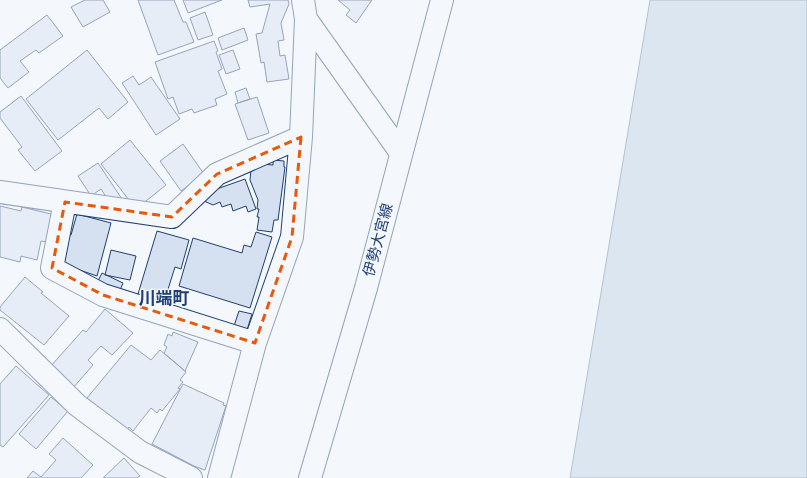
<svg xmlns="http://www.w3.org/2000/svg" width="807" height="478" font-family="'Exo 2','Noto Sans JP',sans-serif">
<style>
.water{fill:#bed0e5;stroke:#687fa3}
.building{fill:#d5e0f0;stroke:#1d3f73}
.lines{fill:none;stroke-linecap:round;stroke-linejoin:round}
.street-casing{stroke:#1d3f73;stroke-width:24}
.primary-casing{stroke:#1d3f73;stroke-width:24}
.street{stroke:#f4f7fb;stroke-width:22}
.primary{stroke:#f4f7fb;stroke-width:22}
.marked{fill:none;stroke:#e8590c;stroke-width:3;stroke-dasharray:8 5;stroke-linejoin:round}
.labels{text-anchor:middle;stroke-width:3;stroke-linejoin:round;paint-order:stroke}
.street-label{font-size:15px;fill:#1d3f73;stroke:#f4f7fb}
.quarter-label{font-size:17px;font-weight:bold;fill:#1d3f73;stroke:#f4f7fb}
</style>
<rect width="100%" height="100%" fill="#f4f7fb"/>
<path class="water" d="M 650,0 L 807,0 L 807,478 L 570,478 Z"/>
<path class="building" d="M 85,0 L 103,0 L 110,12 L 83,27 L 71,7 Z
M 138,0 L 174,0 L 183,22 L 186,22 L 194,42 L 158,55 Z
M 183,0 L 222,0 L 188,13 Z
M 248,0 L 288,0 L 289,4 L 281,23 L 284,40 L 278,41 L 280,56 L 285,55 L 289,79 L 267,82 L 264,62 L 261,63 L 256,34 L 262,33 L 270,4 L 250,7 Z
M 338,0 L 372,0 L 356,23 L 346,15 L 350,10 Z
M 205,12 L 213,35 L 198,40 L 190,18 Z
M 47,15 L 63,36 L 39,53 L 36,50 L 20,61 L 29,72 L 8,88 L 0,78 L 0,50 Z
M 244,28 L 248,40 L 222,50 L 218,38 Z
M 214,41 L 218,51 L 216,52 L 222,69 L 218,71 L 227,94 L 215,99 L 217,105 L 194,113 L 192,109 L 179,114 L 173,97 L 168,99 L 155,62 Z
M 87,50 L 128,102 L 108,119 L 99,108 L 58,140 L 26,99 Z
M 233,50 L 240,69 L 226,74 L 219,55 Z
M 133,76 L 139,85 L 151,77 L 180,119 L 156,135 L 122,83 Z
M 246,88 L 250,99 L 238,103 L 235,92 Z
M 21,96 L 62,151 L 35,171 L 18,150 L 22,147 L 0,118 L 0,112 Z
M 257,97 L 269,133 L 248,140 L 235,104 Z
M 130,140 L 166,185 L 136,209 L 101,164 Z
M 183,144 L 204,174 L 181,191 L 160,161 Z
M 273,160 L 284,161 L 284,167 L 285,167 L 278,220 L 274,220 L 272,232 L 257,230 L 259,217 L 257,217 L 259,209 L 257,209 L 258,200 L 250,180 L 251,170 L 261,164 L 273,165 Z
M 98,163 L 122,199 L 112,206 L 101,189 L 91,196 L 78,176 Z
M 245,179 L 256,209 L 248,212 L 246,206 L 233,211 L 231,204 L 222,207 L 220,202 L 213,205 L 204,201 L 207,195 L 215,191 L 214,190 Z
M 0,206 L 21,211 L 22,207 L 55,215 L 48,242 L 41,241 L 37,260 L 21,256 L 20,262 L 0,257 Z
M 77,214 L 111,223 L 97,276 L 62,264 L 68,234 L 71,235 Z
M 157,231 L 189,240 L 181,269 L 175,267 L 164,302 L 138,294 Z
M 256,232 L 272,237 L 250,308 L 179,286 L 193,238 L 242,253 L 244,245 L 251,247 Z
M 111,250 L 136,256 L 130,280 L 105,275 Z
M 102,273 L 123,283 L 119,293 L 97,283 Z
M 25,277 L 43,292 L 41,293 L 69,316 L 44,345 L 0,310 L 0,307 Z
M 105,309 L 133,333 L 112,355 L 101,346 L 88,360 L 93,365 L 73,388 L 50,367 L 83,330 L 86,332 Z
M 239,311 L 252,314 L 246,333 L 233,329 Z
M 173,332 L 198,342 L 185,371 L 164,353 L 167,347 L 164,345 L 168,334 L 172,336 Z
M 131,345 L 151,360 L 160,350 L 186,372 L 180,380 L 183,382 L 178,388 L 180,389 L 162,411 L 160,409 L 157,413 L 151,408 L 133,431 L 129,427 L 127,430 L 87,398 Z
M 16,366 L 49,395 L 3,447 L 0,445 L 0,384 Z
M 183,384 L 224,403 L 223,405 L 226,406 L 205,470 L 194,466 L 152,444 Z
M 51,397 L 68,411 L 36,449 L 19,434 Z
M 63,438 L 93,465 L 81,478 L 27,478 L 33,471 L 41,477 L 56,460 L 49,454 Z
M 124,458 L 140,476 L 137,478 L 103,478 Z"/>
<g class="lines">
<defs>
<path id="street" d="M 303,0 L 306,19 L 401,153
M 0,192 L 172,217 L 217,174 L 301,137
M 65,202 L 52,268 L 103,295 L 255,343
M 0,329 L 77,405 L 140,452 L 191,478
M 219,478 L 255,343 L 292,237 L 301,137 L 306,19"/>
<path id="primary" d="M 310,478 L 366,288 L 442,0"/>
</defs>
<use href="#street" class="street-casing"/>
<use href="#primary" class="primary-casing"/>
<use href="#street" class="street"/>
<use href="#primary" class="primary"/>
</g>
<path d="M0 0H807V478H0ZM 301,137 L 292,237 L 255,343 L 103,295 L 52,268 L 65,202 L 172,217 L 217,174 Z" fill="#f4f7fb" fill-opacity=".55" fill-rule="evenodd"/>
<path class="marked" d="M 301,137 L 292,237 L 255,343 L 103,295 L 52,268 L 65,202 L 172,217 L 217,174 Z"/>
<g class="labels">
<g class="street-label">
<text transform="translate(378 240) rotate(-75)" y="5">伊勢大宮線</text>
</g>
<g class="quarter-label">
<text x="164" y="304">川端町</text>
</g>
</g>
</svg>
